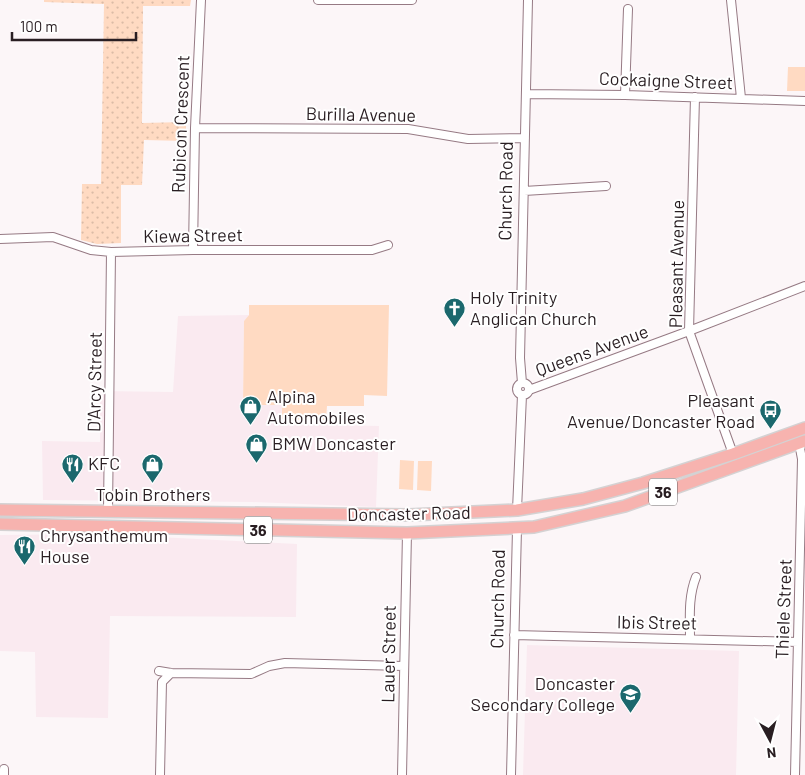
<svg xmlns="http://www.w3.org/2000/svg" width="805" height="775" font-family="Barlow,sans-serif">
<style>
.built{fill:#faeaf0}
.grass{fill:url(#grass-dots)}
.park{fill:#ffdac2}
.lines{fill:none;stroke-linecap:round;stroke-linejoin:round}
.minor-casing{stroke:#967a84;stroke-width:10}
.primary-casing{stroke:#d4d2d3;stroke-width:14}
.minor{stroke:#fff;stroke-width:8}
.primary{stroke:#f7b3af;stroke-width:11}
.labels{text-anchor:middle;stroke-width:4;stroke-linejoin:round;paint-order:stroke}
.shield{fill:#fff;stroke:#696264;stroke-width:1}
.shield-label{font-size:16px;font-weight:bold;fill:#291e22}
.street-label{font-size:18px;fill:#291e22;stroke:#fff}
.poi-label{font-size:18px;fill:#291e22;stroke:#fff;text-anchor:start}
</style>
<defs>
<pattern id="grass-dots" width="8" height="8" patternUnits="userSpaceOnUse" patternTransform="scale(1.25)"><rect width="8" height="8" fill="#ffdac2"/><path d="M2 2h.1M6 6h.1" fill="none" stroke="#dbbba6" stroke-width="1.8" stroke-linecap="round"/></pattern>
</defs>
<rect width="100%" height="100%" fill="#fcf6f8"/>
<path class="built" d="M 249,315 L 244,321 L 243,405 L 282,405 L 282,424 L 379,426 L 376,507 L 252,502 L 43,500 L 42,441 L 100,442 L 100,391 L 173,392 L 178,316 Z
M 99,534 L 297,544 L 296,617 L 110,616 L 108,718 L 36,717 L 35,652 L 0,651 L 0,535 Z
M 527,645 L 739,651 L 736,775 L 523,775 Z"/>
<path class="grass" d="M 44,0 L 191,0 L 190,6 L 143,6 L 142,123 L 186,122 L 186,141 L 144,140 L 142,185 L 121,185 L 121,243 L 97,244 L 81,240 L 82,184 L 101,184 L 104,4 L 44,2 Z"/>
<path class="park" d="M 788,67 L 805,67 L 805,91 L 787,91 Z
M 249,305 L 389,305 L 387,396 L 364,395 L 364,406 L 327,406 L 326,420 L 282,419 L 282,405 L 243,405 L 244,321 L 249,315 Z
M 400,460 L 414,461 L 413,490 L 399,489 Z
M 418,461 L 432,461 L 431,491 L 417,490 Z"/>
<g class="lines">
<defs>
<path id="minor" d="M 318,0 L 412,0
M 731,0 L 741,98
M 526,94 L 625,95 L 805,101
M 625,95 L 628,9
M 695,97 L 689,331 L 733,454
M 195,128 L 408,129 L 468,139 L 525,138
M 524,191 L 606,186
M 0,239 L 53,237 L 91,250 L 111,252 L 193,250 L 372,250 L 388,245
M 193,250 L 195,128 L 201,0
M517 389a6 6 0 1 1 12 0a6 6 0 1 1-12 0Z
M 522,383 L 520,358 L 528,0
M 529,390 L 689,331 L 805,286
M 517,510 L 522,395
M 108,512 L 111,252
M 514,635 L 798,642
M 690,639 C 690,618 688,597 696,577
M 159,671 L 171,673 L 251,674 L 269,666 L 285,663 L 403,666
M 4,775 L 4,769
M 160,775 L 162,682 L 171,673
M 402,775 L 407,533
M 511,775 L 517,529
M 795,775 L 802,459 L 799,443"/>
<path id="primary" d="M 0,510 L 409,515 L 517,510 L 583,499 L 643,483 L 733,454 L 805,428
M 0,524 L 407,533 L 534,527 L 625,506 L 805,441"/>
</defs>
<use href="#minor" class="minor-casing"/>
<use href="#primary" class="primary-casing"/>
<use href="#minor" class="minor"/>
<use href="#primary" class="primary"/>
</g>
<defs>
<symbol id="church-pin" viewBox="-11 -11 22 30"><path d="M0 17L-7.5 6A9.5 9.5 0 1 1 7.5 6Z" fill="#1b686d" stroke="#fff"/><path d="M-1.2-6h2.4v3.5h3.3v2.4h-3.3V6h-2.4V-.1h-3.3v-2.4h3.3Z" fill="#fff"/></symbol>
<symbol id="shop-pin" viewBox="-11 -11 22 30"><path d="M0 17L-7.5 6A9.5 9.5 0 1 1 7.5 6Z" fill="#1b686d" stroke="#fff"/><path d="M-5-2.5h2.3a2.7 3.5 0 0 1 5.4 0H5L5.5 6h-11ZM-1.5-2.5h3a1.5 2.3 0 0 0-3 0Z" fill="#fff"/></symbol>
<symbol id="bus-pin" viewBox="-11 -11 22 30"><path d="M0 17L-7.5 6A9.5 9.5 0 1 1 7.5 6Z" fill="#1b686d" stroke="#fff"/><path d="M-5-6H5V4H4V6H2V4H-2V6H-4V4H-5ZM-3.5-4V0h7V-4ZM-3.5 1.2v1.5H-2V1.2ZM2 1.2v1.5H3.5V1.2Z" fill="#fff"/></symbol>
<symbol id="restaurant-pin" viewBox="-11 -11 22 30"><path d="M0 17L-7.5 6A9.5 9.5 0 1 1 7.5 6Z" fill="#1b686d" stroke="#fff"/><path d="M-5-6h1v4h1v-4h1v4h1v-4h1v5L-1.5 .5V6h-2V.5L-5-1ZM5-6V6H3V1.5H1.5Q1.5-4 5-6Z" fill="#fff"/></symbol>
<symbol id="school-pin" viewBox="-11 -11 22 30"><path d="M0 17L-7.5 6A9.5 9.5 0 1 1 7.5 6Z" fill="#1b686d" stroke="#fff"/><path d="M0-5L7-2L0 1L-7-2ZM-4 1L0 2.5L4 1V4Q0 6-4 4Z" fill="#fff"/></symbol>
</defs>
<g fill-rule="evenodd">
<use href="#church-pin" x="442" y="296" width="25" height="34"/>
<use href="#shop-pin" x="238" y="394" width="25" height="34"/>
<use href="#bus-pin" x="758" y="398" width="25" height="34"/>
<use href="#shop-pin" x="244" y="432" width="25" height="34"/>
<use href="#restaurant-pin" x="60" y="452" width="25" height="34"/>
<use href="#shop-pin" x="140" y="452" width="25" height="34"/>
<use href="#restaurant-pin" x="12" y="534" width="25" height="34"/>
<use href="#school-pin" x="618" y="682" width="25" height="34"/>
</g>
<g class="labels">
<g class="shield">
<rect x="649" y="478.5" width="28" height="27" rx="4"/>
<rect x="244" y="516.5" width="28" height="27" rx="4"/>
</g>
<g class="shield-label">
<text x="663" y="498">36</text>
<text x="258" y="536">36</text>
</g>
<g class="street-label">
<text transform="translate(666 81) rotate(2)" y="6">Cockaigne Street</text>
<text transform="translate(361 115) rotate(1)" y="6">Burilla Avenue</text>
<text transform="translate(181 124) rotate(-88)" y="6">Rubicon Crescent</text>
<text transform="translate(506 191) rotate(-89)" y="6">Church Road</text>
<text transform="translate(193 236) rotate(-1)" y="6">Kiewa Street</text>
<text transform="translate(677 264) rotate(-89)" y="6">Pleasant Avenue</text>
<text transform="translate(592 351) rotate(-20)" y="6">Queens Avenue</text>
<text transform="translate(95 382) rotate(-89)" y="6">D'Arcy Street</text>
<text transform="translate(409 514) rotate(-1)" y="6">Doncaster Road</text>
<text transform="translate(498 599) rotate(-89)" y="6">Church Road</text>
<text transform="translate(784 609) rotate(-88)" y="6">Thiele Street</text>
<text transform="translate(657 623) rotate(1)" y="6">Ibis Street</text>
<text transform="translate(389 654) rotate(-89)" y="6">Lauer Street</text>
</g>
<g class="poi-label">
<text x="470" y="304">Holy Trinity<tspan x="470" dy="21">Anglican Church</tspan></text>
<text x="267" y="403">Alpina<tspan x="267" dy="21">Automobiles</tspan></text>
<text x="755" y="407" text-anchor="end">Pleasant<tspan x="755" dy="21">Avenue/Doncaster Road</tspan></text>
<text x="272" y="450">BMW Doncaster</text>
<text x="88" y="470">KFC</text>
<text x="153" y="501" text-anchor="middle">Tobin Brothers</text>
<text x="40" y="542">Chrysanthemum<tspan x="40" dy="21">House</tspan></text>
<text x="615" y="690" text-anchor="end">Doncaster<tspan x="615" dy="21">Secondary College</tspan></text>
</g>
</g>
<g transform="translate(770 740) rotate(173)" stroke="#ffffff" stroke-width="4" paint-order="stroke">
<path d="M0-4L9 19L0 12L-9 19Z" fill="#291e22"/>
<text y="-8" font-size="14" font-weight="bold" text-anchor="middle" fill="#291e22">N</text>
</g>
<path d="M12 32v8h124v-8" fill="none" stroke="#291e22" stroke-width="2.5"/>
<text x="20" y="32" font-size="15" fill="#291e22" stroke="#ffffff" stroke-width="4" paint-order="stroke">100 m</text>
</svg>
